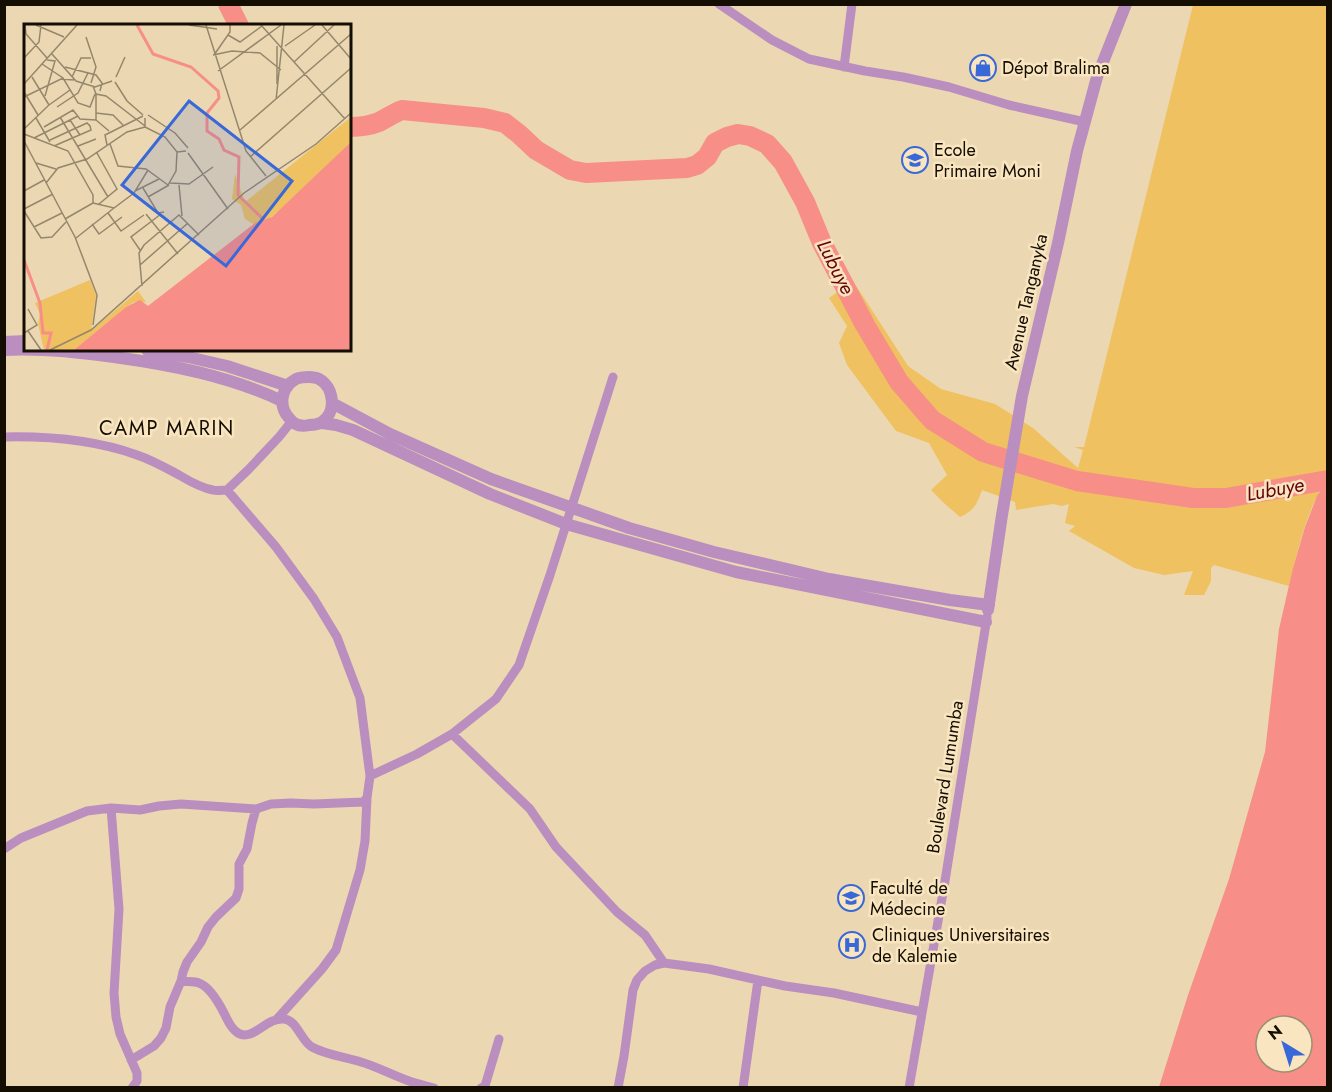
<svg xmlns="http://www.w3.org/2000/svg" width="1332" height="1092" font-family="Jost,sans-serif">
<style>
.green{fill:#efc160}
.water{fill:#f78e88;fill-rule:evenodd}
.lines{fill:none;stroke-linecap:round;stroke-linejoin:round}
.river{stroke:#f78e88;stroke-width:20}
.minor{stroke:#ba8ebe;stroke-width:9}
.tertiary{stroke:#ba8ebe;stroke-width:12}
.labels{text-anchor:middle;stroke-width:5;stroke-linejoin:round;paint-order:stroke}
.poi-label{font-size:18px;fill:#130d02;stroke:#f9e5bf;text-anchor:start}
.street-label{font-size:18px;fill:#130d02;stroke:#f9e5bf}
.water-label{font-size:20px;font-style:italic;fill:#63020d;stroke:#f9e5bf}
.neighbourhood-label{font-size:20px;letter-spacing:1.5px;fill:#130d02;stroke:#f9e5bf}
.inset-river{fill:none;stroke:#f78e88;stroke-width:3}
.inset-road{fill:none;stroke:#95876c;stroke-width:1.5}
.view{fill:#3968d8;fill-opacity:0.15;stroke:#3968d8;stroke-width:3}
.inset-edge{fill:none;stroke:#130d02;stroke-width:3}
</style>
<rect width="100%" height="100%" fill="#ebd8b2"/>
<path class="green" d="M 1193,5 L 1327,5 L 1327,482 C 1309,500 1295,560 1289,586 L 1214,565 L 1211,568 L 1211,581 L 1204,595 L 1184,595 L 1193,571 L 1164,575 L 1134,568 L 1069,531 L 1075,526 L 1065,523 L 1069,504 L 1062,506 L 1053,504 L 1016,510 L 1015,502 L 982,490 C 977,504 974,511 960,517 L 945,504 L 931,490 L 947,475 L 929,443 L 896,431 L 847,365 L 839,343 L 847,326 L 829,298 L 853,281 L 908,366 L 941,389 L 995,404 L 1033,428 L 1078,468 L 1083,450 L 1074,447 L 1084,447 Z"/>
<path class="water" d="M 1327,482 L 1327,1087 L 1159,1087 L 1188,995 L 1229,879 L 1257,780 L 1265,752 L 1279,629 L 1293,568 L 1305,527 L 1317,496 ZM 1266,1026 L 1302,1026 L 1302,1062 L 1266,1062 Z"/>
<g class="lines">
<path class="river" d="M 228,4 L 239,26
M 350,127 C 360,127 369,126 379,122 C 387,118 394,113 402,110 L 484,118 L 505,123 L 519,134 L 536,150 L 570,170 L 586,173 L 687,168 L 697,165 L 707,157 L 715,143 L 727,137 L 738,134 L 750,136 L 767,144 L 783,162 L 805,202 L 822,243 L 865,325 L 899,382 L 932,420 L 983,452 L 1077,481 L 1193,498 L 1226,498 L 1328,480"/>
<path class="minor" d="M 719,4 L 772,40 L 809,59 L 865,71 L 903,77 L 949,87 L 1009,105 L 1085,122
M 844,67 L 852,4
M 4,437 C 49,436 95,440 137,455 C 152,460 166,468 179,475 C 189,481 201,488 213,490 C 217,491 222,490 227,490 L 249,469 L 279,437 L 291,422
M 452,734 L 530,809 L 556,847 L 617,912 L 645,935 L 664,963
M 370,776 L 417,754 L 452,734 L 496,699 L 519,665 L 550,575 L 613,377
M 111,808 L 119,909 L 114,993 L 116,1017 L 120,1034 L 137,1073 L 137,1081 L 132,1088
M 4,849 L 21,838 L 87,811 L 111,808 L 140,810 L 159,806 L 181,804 L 256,809 L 271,804 L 291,803 L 314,804 L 363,802 L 367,798 L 370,776 L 360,698 L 337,637 L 314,599 L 276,547 L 227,490
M 181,981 C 187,982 194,981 199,983 C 210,987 220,1005 225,1015 C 228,1021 231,1029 238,1033 C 253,1042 266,1017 284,1019 C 297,1020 301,1041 312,1047 C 326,1055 346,1057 361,1062 C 378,1067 394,1076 412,1082 C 419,1084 427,1086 434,1088
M 277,1019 L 322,969 L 336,950 L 360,870 L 365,841 L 367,798
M 131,1060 L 154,1046 L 161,1038 L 166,1028 L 170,1007 L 181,981 L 183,972 L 187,962 L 201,942 L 208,927 L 216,917 L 236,898 L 239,889 L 239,864 L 247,849 L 252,823 L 256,809
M 481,1088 L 485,1086 L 499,1039
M 618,1088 L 624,1056 L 633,990 L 637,980 L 645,971 L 655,965 L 664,963 L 709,969 L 785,986 L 834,993 L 922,1012
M 743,1088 L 758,980
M 909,1088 L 945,881 L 987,617"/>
<path class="tertiary" d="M 4,342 L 26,341
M 4,350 C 41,348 78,352 114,357 C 172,365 229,376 282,401
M 147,350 L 188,357 L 227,366 L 288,386
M 310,377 C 311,377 318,378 319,379 C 334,387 337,412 322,422 C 319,424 313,425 309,425 C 301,427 294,425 289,418 C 278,406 281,387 296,379 C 300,377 306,377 310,377 Z
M 332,403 L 390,434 L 491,479 L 629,528 L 714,552 L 829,579 L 950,600 L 989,605
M 322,423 L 336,425 L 353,430 L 490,494 L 566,524 L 736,572 L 986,622
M 988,610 L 1002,515 L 1022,396 L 1058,243 L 1077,151 L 1097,77 L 1126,4"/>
</g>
<defs>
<symbol id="shop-ring" viewBox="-11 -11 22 22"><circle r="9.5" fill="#f9e5bf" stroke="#3968d8" stroke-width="1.5"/><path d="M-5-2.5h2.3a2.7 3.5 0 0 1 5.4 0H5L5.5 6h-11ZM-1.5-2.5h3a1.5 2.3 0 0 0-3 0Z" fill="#3968d8"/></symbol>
<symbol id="school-ring" viewBox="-11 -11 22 22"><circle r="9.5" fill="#f9e5bf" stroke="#3968d8" stroke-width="1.5"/><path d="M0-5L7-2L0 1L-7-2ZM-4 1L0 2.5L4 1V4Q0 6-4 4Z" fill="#3968d8"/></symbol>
<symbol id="university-ring" viewBox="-11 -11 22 22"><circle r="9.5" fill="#f9e5bf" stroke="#3968d8" stroke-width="1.5"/><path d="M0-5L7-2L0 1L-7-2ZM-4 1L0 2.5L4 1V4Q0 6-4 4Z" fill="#3968d8"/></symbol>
<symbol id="hospital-ring" viewBox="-11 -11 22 22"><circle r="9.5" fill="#f9e5bf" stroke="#3968d8" stroke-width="1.5"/><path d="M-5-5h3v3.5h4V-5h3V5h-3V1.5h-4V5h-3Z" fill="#3968d8"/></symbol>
</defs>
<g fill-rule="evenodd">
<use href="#shop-ring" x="968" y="53" width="30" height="30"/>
<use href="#school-ring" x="900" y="145" width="30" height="30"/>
<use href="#university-ring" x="836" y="883" width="30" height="30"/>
<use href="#hospital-ring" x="837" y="930" width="30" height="30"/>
</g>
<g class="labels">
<g class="poi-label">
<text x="1002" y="74">Dépot Bralima</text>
<text x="934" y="156">Ecole<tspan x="934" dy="21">Primaire Moni</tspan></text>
<text x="870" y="894">Faculté de<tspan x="870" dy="21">Médecine</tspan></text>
<text x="872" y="941">Cliniques Universitaires<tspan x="872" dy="21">de Kalemie</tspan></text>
</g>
<g class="street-label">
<text transform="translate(1026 302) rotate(-77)" y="6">Avenue Tanganyka</text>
<text transform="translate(945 777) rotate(-81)" y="6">Boulevard Lumumba</text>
</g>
<g class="water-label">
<text transform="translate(836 267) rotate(63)" y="7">Lubuye</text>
<text transform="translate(1275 489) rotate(-10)" y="7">Lubuye</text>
</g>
<g class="neighbourhood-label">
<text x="167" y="435">CAMP MARIN</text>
</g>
</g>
<g transform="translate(24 24)">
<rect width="327" height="327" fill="#ebd8b2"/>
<path d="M 327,93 L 327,118 L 289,157 L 245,195 L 229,200 L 221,195 L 217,181 L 208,175 L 211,150 L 221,178 ZM 66,256 L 72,271 L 67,307 L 114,267 L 122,278 L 110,278 L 102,283 L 50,326 L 20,326 L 14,300 L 16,290 L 11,279 Z" fill="#efc160"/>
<path d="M 327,118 L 327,326 L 50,326 L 102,283 L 116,276 L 124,282 L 231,199 L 248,193 Z" fill="#f78e88"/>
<path class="inset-river" d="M 113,1 L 129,30 L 167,43 L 194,67 L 195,74 L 183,89 L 183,107 L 195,115 L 200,126 L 215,133 L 214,171 L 239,195M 0,236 L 16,279 L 19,309 L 27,309 L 23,326"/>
<path class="inset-road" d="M 1,1 L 2,10 L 23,34M 12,1 L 40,13M 165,1 L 193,5M 182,1 L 222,127 L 242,152M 237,1 L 321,95M 298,1 L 327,35M 204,11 L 216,18 L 238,2M 62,13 L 72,43 L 67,59M 261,22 L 291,1M 28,30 L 52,57 L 71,63 L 88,57M 189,31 L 208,27 L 236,29 L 257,46M 190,31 L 206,8 L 206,1M 0,34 L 15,18 L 17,1M 270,38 L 310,1M 18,40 L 39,54 L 54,79 L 66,83 L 71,70M 41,43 L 72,51 L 78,59 L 76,67M 194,47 L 257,1M 48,53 L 57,34 L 67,34M 92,53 L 101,33M 91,58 L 103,77 L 119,91M 0,60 L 53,1M 253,60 L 253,22M 69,62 L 72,70 L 82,72 L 121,102M 0,68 L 14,91M 72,71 L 72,96 L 85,107M 21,72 L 31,37 L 23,36M 0,73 L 37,55 L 50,56M 252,76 L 260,1M 25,81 L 46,66M 33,83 L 54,69 L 64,49M 72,89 L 89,91 L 99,101M 124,91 L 151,109 L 164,124M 36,93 L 84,173M 12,94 L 26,118M 121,94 L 121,103 L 141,113 L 153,128 L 162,127M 46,96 L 56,111M 20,103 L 49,86 L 56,95 L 72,96M 0,105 L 25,81 L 8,53M 216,106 L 327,10M 0,110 L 44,127 L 69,171 L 69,179 L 41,195M 10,114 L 54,92M 26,116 L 63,99 L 66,102 L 67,106 L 30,122M 0,117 L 51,213 L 73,271 L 69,301M 86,120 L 94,142 L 122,145 L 144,161 L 152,147 L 153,128M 83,121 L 81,111 L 119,92M 54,122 L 72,115M 73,129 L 93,165 L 75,180M 164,129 L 204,185M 226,133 L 327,44M 12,139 L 32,145M 22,159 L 34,144 L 63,135 L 103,108 L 121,103M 146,159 L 165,160 L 189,143M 155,161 L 158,192M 119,164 L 134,189 L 140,188M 0,167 L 20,156M 111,167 L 135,155M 124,173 L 145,161M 69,179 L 90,184 L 110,169 L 124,146M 0,185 L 29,170M 0,187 L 17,214 L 28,213 L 42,198M 84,189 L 97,207 L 120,191M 122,190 L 154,230M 68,200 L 75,210 L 98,193M 10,203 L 38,189M 52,214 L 90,184M 116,226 L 107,213 L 137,190M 116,241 L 164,199M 118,262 L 115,229 L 120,221 L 155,191 L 175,211M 4,307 L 17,326M 0,309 L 13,301 L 4,285M 26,326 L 67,306 L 220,169 L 292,120 L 327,89"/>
<path class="view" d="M 165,77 L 268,157 L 202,242 L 98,161 Z"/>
<rect width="327" height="327" class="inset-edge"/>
</g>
<rect width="1332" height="1092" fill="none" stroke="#130d02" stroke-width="12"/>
<g transform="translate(1284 1044) rotate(322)"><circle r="28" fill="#f9e5bf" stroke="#9d8f73" stroke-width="1.5"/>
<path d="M0-4.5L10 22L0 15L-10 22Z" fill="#3968d8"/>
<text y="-9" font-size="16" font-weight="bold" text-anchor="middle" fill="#130d02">N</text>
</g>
</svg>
